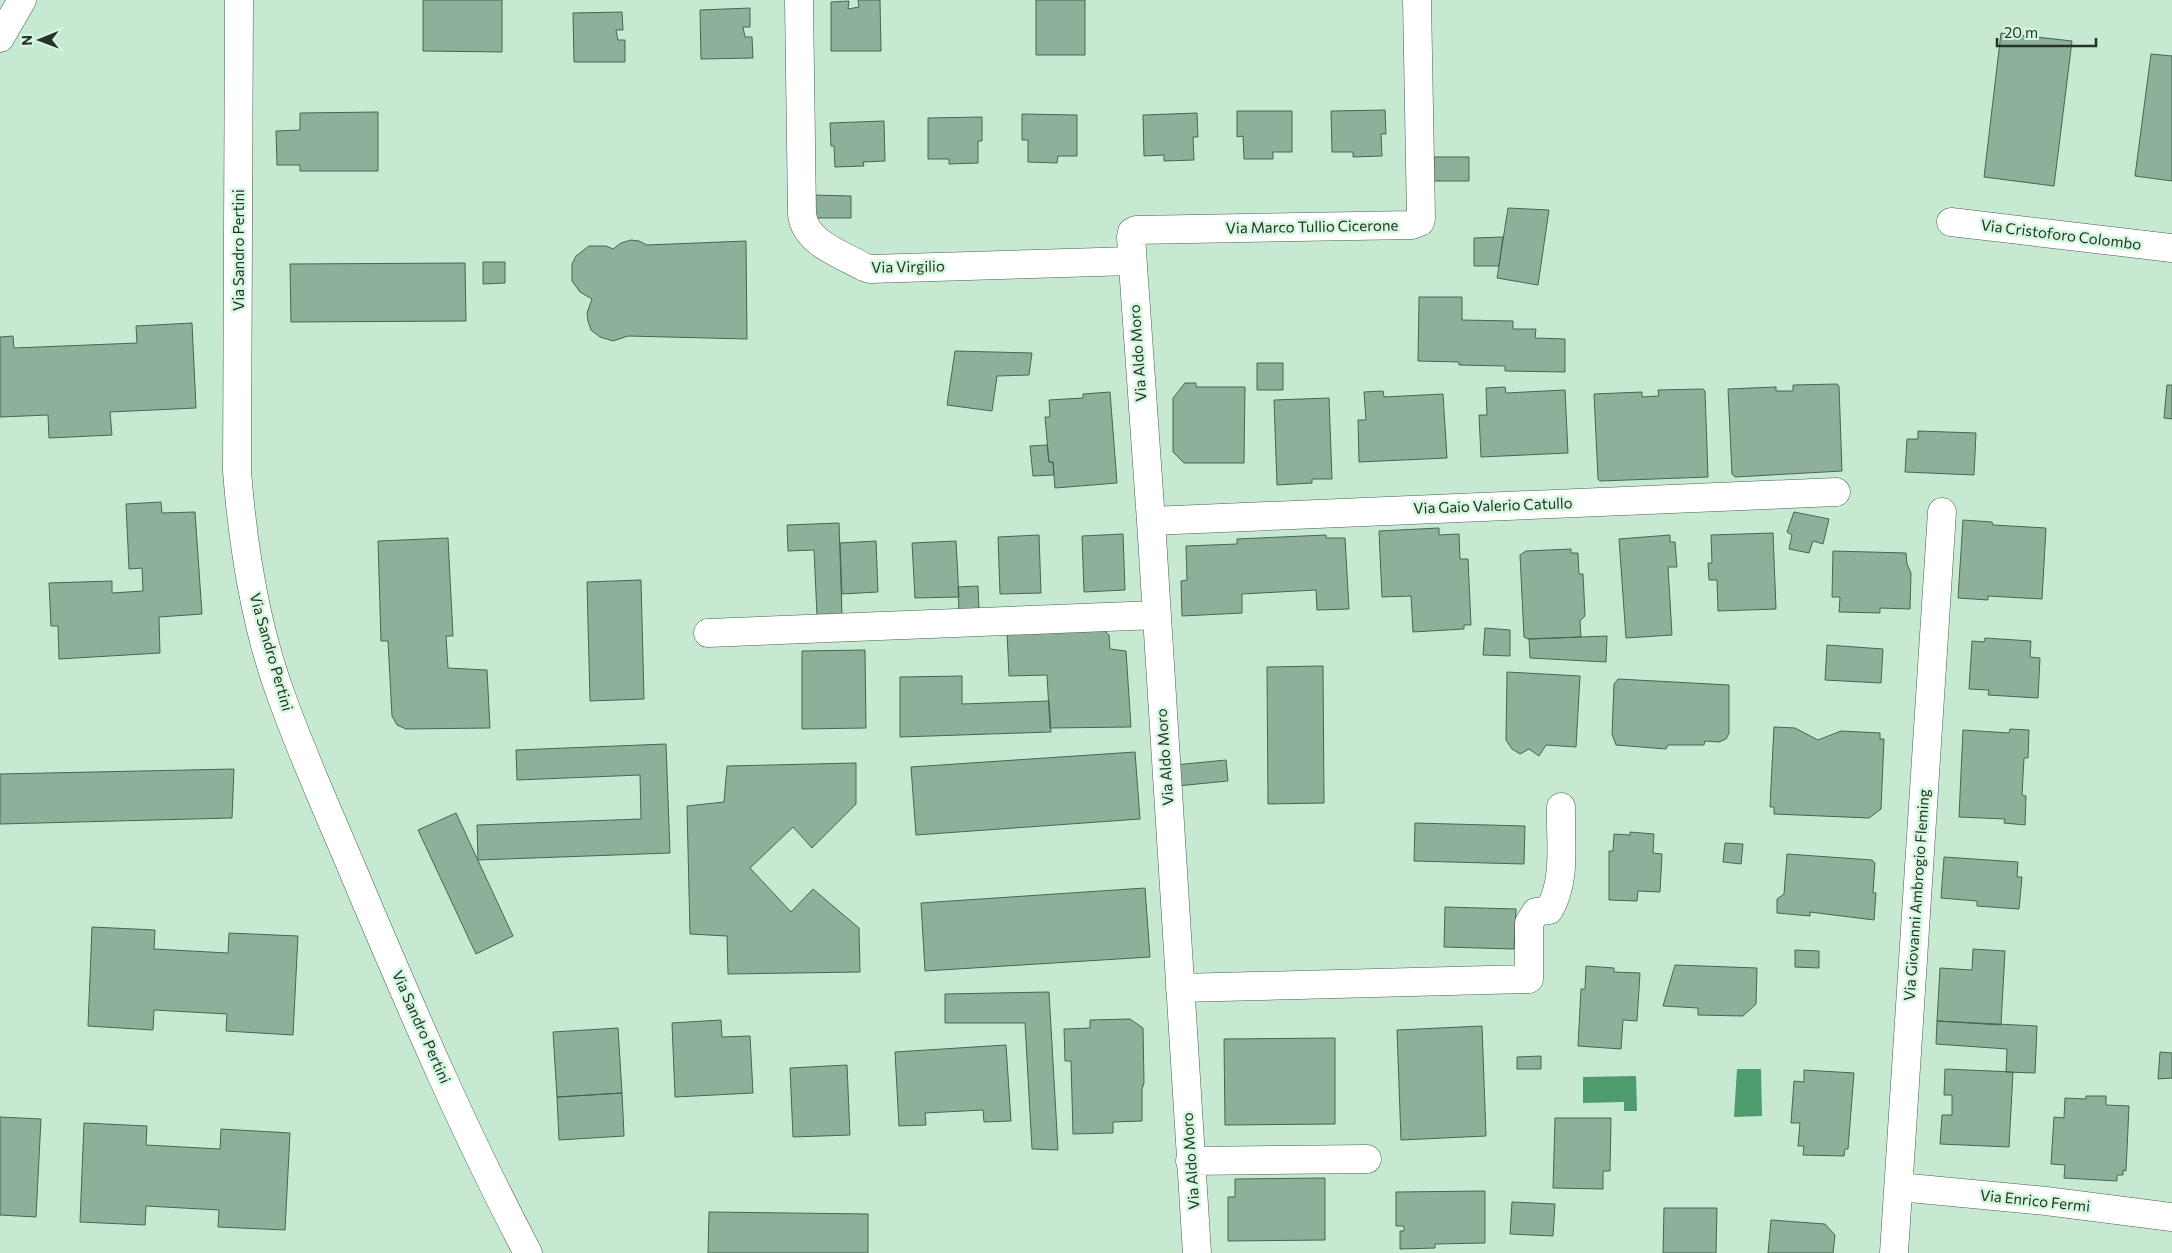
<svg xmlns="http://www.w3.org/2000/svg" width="2172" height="1253" font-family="Commissioner,sans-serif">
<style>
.water{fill:#4e9b6d}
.building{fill:#8eaf99;stroke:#476652}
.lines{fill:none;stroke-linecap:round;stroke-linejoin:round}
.minor-casing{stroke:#43614d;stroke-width:29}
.trunk-casing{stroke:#43614d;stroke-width:29}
.minor{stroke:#fff;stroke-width:28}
.trunk{stroke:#fff;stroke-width:28}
.labels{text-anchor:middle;stroke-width:5;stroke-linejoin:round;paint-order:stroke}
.street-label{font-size:15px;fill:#25332a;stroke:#d4f7de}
</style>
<rect width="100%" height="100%" fill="#c7e9d1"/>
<path class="water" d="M 1737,1069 L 1761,1069 L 1762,1116 L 1734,1117 Z
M 1636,1076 L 1637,1111 L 1624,1111 L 1624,1102 L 1583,1103 L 1583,1077 Z"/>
<path class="building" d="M 423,0 L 502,0 L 502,52 L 423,51 Z
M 858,0 L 880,0 L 881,51 L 831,51 L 831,2 L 849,1 L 848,9 L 859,7 Z
M 1036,0 L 1085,0 L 1085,55 L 1036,55 Z
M 750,8 L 750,27 L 743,27 L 745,37 L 752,37 L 753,58 L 701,59 L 700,10 Z
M 622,12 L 623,30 L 616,30 L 618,40 L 625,40 L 625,62 L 574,62 L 573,13 Z
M 2001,33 L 2072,41 L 2054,186 L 1984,177 Z
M 2151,54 L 2172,56 L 2172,181 L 2135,176 Z
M 1385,110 L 1386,134 L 1381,134 L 1382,156 L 1353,157 L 1353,152 L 1332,152 L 1331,111 Z
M 1237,111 L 1292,111 L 1292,152 L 1273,152 L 1273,159 L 1244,159 L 1243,136 L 1237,137 Z
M 378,112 L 378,171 L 300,171 L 300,165 L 277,165 L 276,131 L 300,130 L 300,113 Z
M 1197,113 L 1198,137 L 1193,137 L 1194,160 L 1164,161 L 1164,155 L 1144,156 L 1143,115 Z
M 1022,114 L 1077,115 L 1077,156 L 1058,156 L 1057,163 L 1028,162 L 1028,140 L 1022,140 Z
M 982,117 L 982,141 L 978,141 L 978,163 L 949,164 L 949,159 L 928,159 L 928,118 Z
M 884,121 L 885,161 L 863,162 L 864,166 L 835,167 L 834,146 L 831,146 L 830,123 Z
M 1434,157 L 1469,157 L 1469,181 L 1434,181 Z
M 812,195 L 851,196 L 851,218 L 812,218 Z
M 1508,208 L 1549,210 L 1538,285 L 1497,278 Z
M 1503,237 L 1499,266 L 1474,266 L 1474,238 Z
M 631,240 L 639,241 L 647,245 L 746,241 L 747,339 L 628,336 L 613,341 L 600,337 L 591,330 L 588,321 L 587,313 L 592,299 L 580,292 L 572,281 L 572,264 L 576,256 L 589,246 L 606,246 L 613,249 L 621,243 Z
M 483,262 L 505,262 L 505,283 L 483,284 Z
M 465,263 L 466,321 L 291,322 L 290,264 Z
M 1419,297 L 1462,297 L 1462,320 L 1513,321 L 1513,329 L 1536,329 L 1535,338 L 1565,339 L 1565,372 L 1505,371 L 1505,366 L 1459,365 L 1459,362 L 1418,361 Z
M 192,323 L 196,408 L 110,412 L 112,435 L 49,438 L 48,415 L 0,417 L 0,337 L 13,336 L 14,348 L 137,343 L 136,326 Z
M 955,351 L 1032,353 L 1029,375 L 997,376 L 992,411 L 947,405 Z
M 1257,363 L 1283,363 L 1283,390 L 1257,390 Z
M 1185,383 L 1196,383 L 1196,387 L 1245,387 L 1244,463 L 1184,463 L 1173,452 L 1173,398 Z
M 1837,384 L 1839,386 L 1842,471 L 1735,477 L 1732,474 L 1728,389 L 1776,387 L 1776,391 L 1793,391 L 1793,385 Z
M 2167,385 L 2172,385 L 2172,419 L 2164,418 Z
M 1505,387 L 1506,393 L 1565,390 L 1568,453 L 1481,457 L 1479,415 L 1487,415 L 1486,388 Z
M 1703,389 L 1705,391 L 1708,477 L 1600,481 L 1598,479 L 1594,394 L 1642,392 L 1642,397 L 1659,396 L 1658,390 Z
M 1383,391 L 1384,397 L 1443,394 L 1447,458 L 1359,462 L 1358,420 L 1366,420 L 1364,392 Z
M 1110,392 L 1117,483 L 1055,488 L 1053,462 L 1049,462 L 1045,417 L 1050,417 L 1049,400 L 1083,398 L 1083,394 Z
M 1329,398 L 1332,479 L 1312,479 L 1312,483 L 1277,485 L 1274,400 Z
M 1918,431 L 1976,433 L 1974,475 L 1905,472 L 1907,439 L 1918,439 Z
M 1047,445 L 1049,462 L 1053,462 L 1054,475 L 1033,476 L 1030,446 Z
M 161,502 L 162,513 L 195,512 L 202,614 L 159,617 L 160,653 L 59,659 L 58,626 L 51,626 L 49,583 L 112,581 L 112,593 L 143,591 L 142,568 L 129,569 L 126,504 Z
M 1794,512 L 1829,519 L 1823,544 L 1813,541 L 1809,553 L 1789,549 L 1792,535 L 1787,532 Z
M 1963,520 L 1992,522 L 1993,525 L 2046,528 L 2042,599 L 1988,596 L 1988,600 L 1958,598 Z
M 839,523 L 842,615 L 817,616 L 814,550 L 788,551 L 787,525 Z
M 1439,528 L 1439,535 L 1459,534 L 1460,559 L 1468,559 L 1471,625 L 1464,625 L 1464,629 L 1413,632 L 1411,596 L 1382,597 L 1379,531 Z
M 1773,533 L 1776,609 L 1718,611 L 1717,580 L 1709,580 L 1708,563 L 1712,563 L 1711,535 Z
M 1123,534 L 1125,590 L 1084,592 L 1082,536 Z
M 1039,535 L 1041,593 L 1000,594 L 998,537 Z
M 1326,535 L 1326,538 L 1345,538 L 1349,609 L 1317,610 L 1316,590 L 1242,594 L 1242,613 L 1182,616 L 1181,581 L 1187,580 L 1186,546 L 1237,544 L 1237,539 Z
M 1670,535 L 1670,542 L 1675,542 L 1677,567 L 1668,567 L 1672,635 L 1626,638 L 1619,539 Z
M 448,538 L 453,636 L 446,636 L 448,668 L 487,670 L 490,728 L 406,729 L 397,725 L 392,716 L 388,641 L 381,641 L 378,541 Z
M 876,541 L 878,592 L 842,594 L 840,543 Z
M 956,541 L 959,597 L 915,598 L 912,543 Z
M 1571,549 L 1571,553 L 1578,553 L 1579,574 L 1583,574 L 1585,616 L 1580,621 L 1581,637 L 1528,639 L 1524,637 L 1520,555 L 1526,551 Z
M 1833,551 L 1906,553 L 1907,564 L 1911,573 L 1910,609 L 1880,608 L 1880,613 L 1839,612 L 1840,597 L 1832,597 Z
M 641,580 L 644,699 L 590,701 L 587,582 Z
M 978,586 L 979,610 L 959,611 L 958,587 Z
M 1485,628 L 1510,630 L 1510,656 L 1483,655 Z
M 1104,630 L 1109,635 L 1110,649 L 1126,651 L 1131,727 L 1050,728 L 1047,675 L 1009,676 L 1007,632 Z
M 1607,636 L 1606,662 L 1530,658 L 1529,639 Z
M 1985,638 L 2031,641 L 2030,657 L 2040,658 L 2038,698 L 1988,695 L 1989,690 L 1969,689 L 1972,641 L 1984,642 Z
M 1827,645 L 1883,649 L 1881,683 L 1825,680 Z
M 865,650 L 866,728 L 802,729 L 802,651 Z
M 1323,666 L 1324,803 L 1268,804 L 1267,667 Z
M 1507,672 L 1580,676 L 1576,747 L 1546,745 L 1539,756 L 1529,749 L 1520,754 L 1512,749 L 1506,740 Z
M 962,676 L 962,704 L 1049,701 L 1051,732 L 900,737 L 900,677 Z
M 1618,679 L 1729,685 L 1729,733 L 1726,739 L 1719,742 L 1705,741 L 1704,745 L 1668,745 L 1666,749 L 1616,745 L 1612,734 L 1614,684 Z
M 1774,727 L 1795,728 L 1818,740 L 1841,731 L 1880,733 L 1880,739 L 1884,739 L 1881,809 L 1869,818 L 1774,814 L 1774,807 L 1770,807 Z
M 2010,729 L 2029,730 L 2028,758 L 2024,758 L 2022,795 L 2026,796 L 2025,825 L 2004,823 L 2005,819 L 1959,817 L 1963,730 L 2009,733 Z
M 666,744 L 670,853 L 478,860 L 477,825 L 641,819 L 640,775 L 517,780 L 516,750 Z
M 1135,752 L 1140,819 L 916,835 L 911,767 Z
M 1226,760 L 1228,781 L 1177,786 L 1175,765 Z
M 856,763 L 856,804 L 812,848 L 793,827 L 750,868 L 791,912 L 813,889 L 859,928 L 860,972 L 728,974 L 727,936 L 690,934 L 687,806 L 724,802 L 727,766 Z
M 234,769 L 232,818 L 0,824 L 0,774 Z
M 456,813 L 513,936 L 476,954 L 418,830 Z
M 1415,823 L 1525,826 L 1524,864 L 1414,861 Z
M 1630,832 L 1654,834 L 1653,853 L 1662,854 L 1660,892 L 1638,891 L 1637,901 L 1609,900 L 1609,851 L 1613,851 L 1614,834 L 1630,835 Z
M 1725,843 L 1743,844 L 1741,864 L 1723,862 Z
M 1787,854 L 1872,860 L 1875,863 L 1873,893 L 1876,893 L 1874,920 L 1810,912 L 1810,916 L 1777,913 L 1777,899 L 1784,894 Z
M 1944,857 L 2018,862 L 2017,877 L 2022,877 L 2019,909 L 1977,906 L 1977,901 L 1941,898 Z
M 1145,888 L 1150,957 L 925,971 L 921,903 Z
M 1445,907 L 1516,909 L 1514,949 L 1444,947 Z
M 92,927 L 155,930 L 154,949 L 228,953 L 229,933 L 298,936 L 293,1035 L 226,1031 L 227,1014 L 154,1010 L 153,1030 L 88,1026 Z
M 1973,949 L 2005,951 L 2001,1025 L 1937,1021 L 1940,968 L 1972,970 Z
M 1795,950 L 1819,951 L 1819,968 L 1795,967 Z
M 1675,965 L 1757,968 L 1756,1004 L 1743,1016 L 1698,1015 L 1698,1008 L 1663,1006 Z
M 1586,966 L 1614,968 L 1614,972 L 1640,973 L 1637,1021 L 1623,1020 L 1621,1049 L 1578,1046 L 1581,989 L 1585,989 Z
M 1049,992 L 1058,1150 L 1032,1149 L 1025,1023 L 945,1023 L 945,994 Z
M 1130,1019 L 1143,1028 L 1144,1083 L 1142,1089 L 1142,1121 L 1113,1122 L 1113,1133 L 1073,1134 L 1071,1061 L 1065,1061 L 1064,1029 L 1090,1028 L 1090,1020 Z
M 721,1020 L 722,1037 L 750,1036 L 753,1093 L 675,1097 L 672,1023 Z
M 1937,1021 L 2037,1026 L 2035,1073 L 2006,1072 L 2007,1049 L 1936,1044 Z
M 1482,1026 L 1486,1136 L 1401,1140 L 1397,1030 Z
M 618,1028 L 622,1093 L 557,1097 L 553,1032 Z
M 1335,1038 L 1335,1124 L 1225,1125 L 1224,1039 Z
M 1006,1045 L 1011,1121 L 984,1122 L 983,1110 L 925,1113 L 926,1125 L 899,1126 L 895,1052 Z
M 2160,1052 L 2172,1053 L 2172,1078 L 2158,1079 Z
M 1541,1056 L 1541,1069 L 1517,1069 L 1517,1057 Z
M 847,1065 L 850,1135 L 793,1137 L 790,1068 Z
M 1945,1069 L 2013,1072 L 2009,1147 L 1940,1144 L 1942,1115 L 1952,1115 L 1952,1095 L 1944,1095 Z
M 1804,1070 L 1854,1073 L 1848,1149 L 1845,1149 L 1844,1156 L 1803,1155 L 1804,1146 L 1798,1146 L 1800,1123 L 1791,1123 L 1794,1081 L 1804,1082 Z
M 622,1093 L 624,1136 L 559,1140 L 557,1097 Z
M 2086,1096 L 2106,1096 L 2106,1105 L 2129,1106 L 2126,1171 L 2123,1170 L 2123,1175 L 2117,1175 L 2117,1181 L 2064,1178 L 2065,1165 L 2051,1164 L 2054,1117 L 2064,1118 L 2065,1098 L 2086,1099 Z
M 0,1117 L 41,1119 L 36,1217 L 0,1215 Z
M 1555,1118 L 1611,1118 L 1610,1171 L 1603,1171 L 1603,1189 L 1553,1188 Z
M 84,1123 L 147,1126 L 146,1145 L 220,1149 L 221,1129 L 290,1133 L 285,1230 L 218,1227 L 219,1210 L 146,1206 L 145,1225 L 80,1222 Z
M 1325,1178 L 1325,1240 L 1228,1241 L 1228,1197 L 1235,1197 L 1235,1179 Z
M 1485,1191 L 1485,1243 L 1435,1244 L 1435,1248 L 1400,1249 L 1400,1231 L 1404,1231 L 1404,1226 L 1396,1226 L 1396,1192 Z
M 1512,1202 L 1555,1204 L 1553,1236 L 1510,1234 Z
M 1664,1208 L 1717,1208 L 1716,1253 L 1663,1253 Z
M 709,1212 L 868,1214 L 868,1253 L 708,1253 Z
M 1771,1220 L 1825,1224 L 1835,1235 L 1833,1253 L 1768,1253 Z"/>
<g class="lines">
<defs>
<path id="minor" d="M 239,0 L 237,471 C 243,547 255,626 282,698 C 306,765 337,831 364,897 C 415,1017 467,1138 528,1253
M 799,0 L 802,214 C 805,243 841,254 864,267 L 870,269 L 1132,261
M 1951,222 L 2172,248
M 1151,521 L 1836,492
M 708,633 L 1156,615
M 1180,988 L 1529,979 L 1529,923 L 1536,912 L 1549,910 C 1567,881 1560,840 1561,807
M 1190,1161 L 1367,1159
M 1899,1187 L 2046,1201 L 2172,1217
M 1197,1253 L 1151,521 L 1131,237 L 1132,232 L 1136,230 L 1412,225 L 1420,222 L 1421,218 L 1417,0
M 1894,1253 L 1942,512"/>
<path id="trunk" d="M 0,38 L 22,0"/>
</defs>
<use href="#minor" class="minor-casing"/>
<use href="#trunk" class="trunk-casing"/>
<use href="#minor" class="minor"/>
<use href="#trunk" class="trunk"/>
</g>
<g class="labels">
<g class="street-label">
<text transform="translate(1312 227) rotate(-1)" y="5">Via Marco Tullio Cicerone</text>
<text transform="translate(2061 235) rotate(7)" y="5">Via Cristoforo Colombo</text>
<text transform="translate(239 250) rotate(-90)" y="5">Via Sandro Pertini</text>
<text transform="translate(908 267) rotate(-1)" y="5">Via Virgilio</text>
<text transform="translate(1138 353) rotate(-94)" y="5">Via Aldo Moro</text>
<text transform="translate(1493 506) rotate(-2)" y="5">Via Gaio Valerio Catullo</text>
<text transform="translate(271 652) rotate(74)" y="5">Via Sandro Pertini</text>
<text transform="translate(1165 757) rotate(-94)" y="5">Via Aldo Moro</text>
<text transform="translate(1917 895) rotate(-86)" y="5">Via Giovanni Ambrogio Fleming</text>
<text transform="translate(421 1027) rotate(66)" y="5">Via Sandro Pertini</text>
<text transform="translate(1191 1161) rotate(-94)" y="5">Via Aldo Moro</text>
<text transform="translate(2035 1201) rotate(6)" y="5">Via Enrico Fermi</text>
</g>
</g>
<g transform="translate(40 40) rotate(269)" stroke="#d4f7de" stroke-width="4" paint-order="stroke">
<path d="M0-4L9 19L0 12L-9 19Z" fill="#25332a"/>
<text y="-8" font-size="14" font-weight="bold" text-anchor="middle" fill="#25332a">N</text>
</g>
<path d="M1997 38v8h99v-8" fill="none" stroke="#25332a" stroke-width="2.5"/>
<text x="2004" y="38" font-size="15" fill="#25332a" stroke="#d4f7de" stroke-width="4" paint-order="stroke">20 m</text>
</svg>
